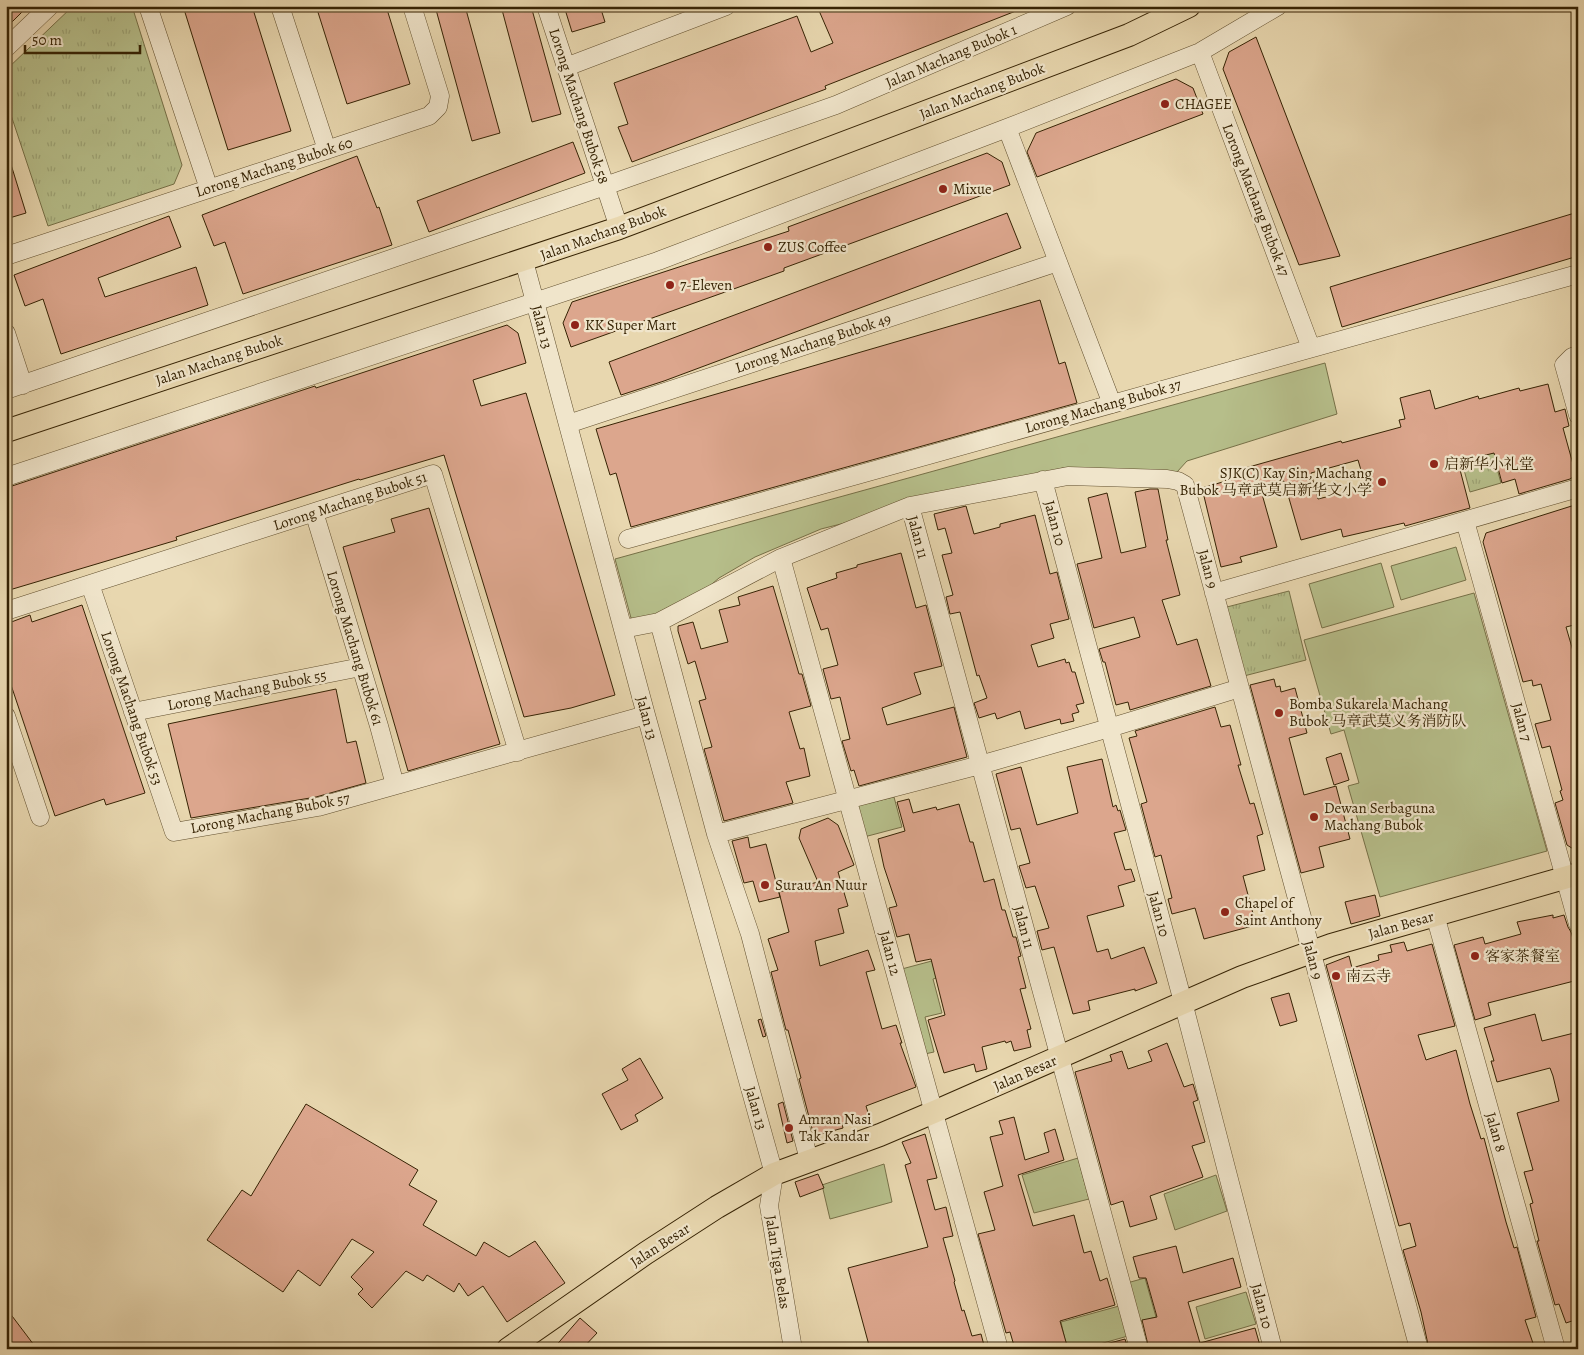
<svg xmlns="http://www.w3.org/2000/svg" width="1584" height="1355" font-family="Alegreya,'Noto Serif SC',serif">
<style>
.grass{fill:#b6be8a;stroke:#767047}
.park{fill:url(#park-tufts);stroke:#767047}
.building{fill:#dca68d;stroke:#362304;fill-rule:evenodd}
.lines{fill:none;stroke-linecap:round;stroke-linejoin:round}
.minor-casing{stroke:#62502f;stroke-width:19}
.major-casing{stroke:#362304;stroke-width:24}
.minor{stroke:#f0e5cb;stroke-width:18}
.major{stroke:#e8d7af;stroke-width:22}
.poi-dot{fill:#8f2418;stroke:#f0e5cb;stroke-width:2}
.labels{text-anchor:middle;stroke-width:4.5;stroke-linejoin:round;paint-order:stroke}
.street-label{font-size:15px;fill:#362304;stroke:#f0e5cb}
.poi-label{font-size:15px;fill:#362304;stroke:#f0e5cb;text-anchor:start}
</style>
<defs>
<pattern id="park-tufts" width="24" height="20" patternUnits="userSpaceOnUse" patternTransform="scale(1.25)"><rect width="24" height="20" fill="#b6be8a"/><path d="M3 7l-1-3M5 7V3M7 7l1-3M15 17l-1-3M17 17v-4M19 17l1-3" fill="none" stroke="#9da375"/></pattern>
</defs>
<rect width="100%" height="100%" fill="#e8d7af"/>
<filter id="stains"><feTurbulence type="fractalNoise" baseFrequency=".004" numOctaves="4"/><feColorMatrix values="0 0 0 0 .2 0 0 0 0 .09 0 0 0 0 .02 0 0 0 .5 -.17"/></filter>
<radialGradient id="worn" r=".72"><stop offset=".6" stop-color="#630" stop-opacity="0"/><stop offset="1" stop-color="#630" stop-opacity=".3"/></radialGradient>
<path class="grass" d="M 1325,363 L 1337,414 L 1187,461 L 1177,472 L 1110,473 L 1063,468 L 821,529 L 755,557 L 719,578 L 685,607 L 642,623 L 631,618 L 615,559 Z
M 1456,547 L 1466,580 L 1401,600 L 1391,566 Z
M 1381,563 L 1394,607 L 1322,628 L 1309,584 Z
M 1474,593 L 1547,851 L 1380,897 L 1348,786 L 1359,783 L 1344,730 L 1331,734 L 1304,640 Z
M 894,797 L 902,827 L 864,837 L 856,806 Z
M 958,954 L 962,971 L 933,979 L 942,1013 L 925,1017 L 934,1052 L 920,1055 L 898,970 Z
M 1078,1158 L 1089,1199 L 1034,1213 L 1022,1175 Z
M 884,1164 L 892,1202 L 830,1219 L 822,1185 Z
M 1216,1175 L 1227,1211 L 1175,1230 L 1164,1194 Z
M 1145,1278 L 1156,1317 L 1139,1322 L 1127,1283 Z
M 1246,1292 L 1256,1324 L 1205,1339 L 1196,1307 Z
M 1119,1306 L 1128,1336 L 1082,1349 L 1067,1349 L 1061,1322 Z"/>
<path class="park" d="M 73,6 L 132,6 L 182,165 L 174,184 L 48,226 L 6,100 L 6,70 Z
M 1499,429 L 1508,461 L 1496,465 L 1501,483 L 1470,492 L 1456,440 Z
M 1289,591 L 1306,660 L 1240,677 L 1223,608 Z"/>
<path class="building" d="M 6,6 L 28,6 L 6,28 Z
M 183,6 L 252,6 L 291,131 L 228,150 Z
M 316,6 L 386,6 L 410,84 L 347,104 Z
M 435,6 L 465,6 L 500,133 L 472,141 Z
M 501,6 L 531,6 L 561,114 L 532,122 Z
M 564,6 L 600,6 L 605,22 L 572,32 Z
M 817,6 L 1026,7 L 825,86 L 826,89 L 632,162 L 618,127 L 628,124 L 614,83 L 797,16 L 811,52 L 833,43 Z
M 1256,37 L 1340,256 L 1299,265 L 1223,69 L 1229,52 Z
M 1176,79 L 1193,88 L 1203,114 L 1037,177 L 1027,152 L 1036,133 Z
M 573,142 L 585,173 L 429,232 L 417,201 Z
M 987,153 L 1002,162 L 1010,185 L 784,268 L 784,271 L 571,347 L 563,323 L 572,302 L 789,231 L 788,227 Z
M 357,156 L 377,208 L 379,207 L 392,245 L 243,294 L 225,242 L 214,246 L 202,215 Z
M 9,158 L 26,213 L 6,219 L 6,159 Z
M 1578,212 L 1578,256 L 1342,327 L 1330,287 Z
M 1007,213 L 1021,248 L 664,381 L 621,395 L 609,362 Z
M 169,216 L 181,247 L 98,278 L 105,297 L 196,267 L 208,305 L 61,354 L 43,299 L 25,306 L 14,275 Z
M 1040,300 L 1059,364 L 1065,362 L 1077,403 L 631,527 L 616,473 L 610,475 L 596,429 Z
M 507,325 L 518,333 L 526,363 L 473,380 L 481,406 L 526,393 L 615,695 L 571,708 L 524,717 L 444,455 L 360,480 L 359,479 L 176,537 L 177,540 L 6,591 L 6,488 L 315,386 L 316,388 Z
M 1548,384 L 1555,412 L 1565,409 L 1569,426 L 1563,428 L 1576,475 L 1570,479 L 1519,494 L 1515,479 L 1502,483 L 1494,453 L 1458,462 L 1470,508 L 1405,526 L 1404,523 L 1343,537 L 1341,529 L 1301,540 L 1284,481 L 1260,487 L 1277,547 L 1240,557 L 1242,562 L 1221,567 L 1202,488 L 1226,481 L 1224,474 L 1341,441 L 1342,443 L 1401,427 L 1399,420 L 1405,419 L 1400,398 L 1430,390 L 1435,409 L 1478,396 L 1479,399 L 1519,388 L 1520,391 ZM 1358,460 L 1366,487 L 1318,499 L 1311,473 Z
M 1150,489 L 1158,489 L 1168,540 L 1166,540 L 1180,595 L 1162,600 L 1177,645 L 1197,639 L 1211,686 L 1130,710 L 1128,702 L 1116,705 L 1105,662 L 1103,662 L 1099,649 L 1140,637 L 1134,617 L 1094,628 L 1077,564 L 1102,558 L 1088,498 L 1107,493 L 1121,553 L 1146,547 L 1135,492 Z
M 1578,504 L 1578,624 L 1566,627 L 1578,668 L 1578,852 L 1567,845 L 1555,803 L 1563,800 L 1560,791 L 1562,790 L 1550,746 L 1542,748 L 1535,724 L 1551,720 L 1541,684 L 1533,686 L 1532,680 L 1523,682 L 1483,542 L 1486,533 Z
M 966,506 L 974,534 L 1000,527 L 1000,524 L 1035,515 L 1050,574 L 1057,572 L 1069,619 L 1050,624 L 1054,638 L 1031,645 L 1038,667 L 1065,659 L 1066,663 L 1069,662 L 1072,672 L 1075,672 L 1084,703 L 1076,705 L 1079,712 L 1072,714 L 1074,721 L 1061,724 L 1060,719 L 1025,729 L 1020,711 L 997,719 L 995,713 L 979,718 L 974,703 L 987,698 L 979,675 L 977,676 L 960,612 L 950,614 L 946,597 L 953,595 L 942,555 L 952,553 L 945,528 L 938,530 L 934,514 Z
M 429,508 L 500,744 L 408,771 L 343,547 L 395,532 L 391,519 Z
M 901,553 L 916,608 L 926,605 L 942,666 L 914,673 L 921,694 L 882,708 L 887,725 L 954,707 L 967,757 L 859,786 L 854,770 L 851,771 L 842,741 L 850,739 L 840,697 L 831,699 L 823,669 L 838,665 L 828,628 L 821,630 L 807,588 L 837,578 L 836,573 L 857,567 L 857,565 Z
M 773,586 L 799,674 L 802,674 L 811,706 L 789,712 L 800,749 L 804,748 L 810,776 L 786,782 L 793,803 L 724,821 L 704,749 L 712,747 L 699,701 L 706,699 L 695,661 L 688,664 L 678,631 L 678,626 L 693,622 L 701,649 L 728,642 L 719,610 L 740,605 L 738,597 Z
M 82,605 L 145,793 L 106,805 L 104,799 L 55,816 L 6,670 L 6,624 L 30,615 L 32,622 Z
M 1274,679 L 1276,687 L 1280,686 L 1281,692 L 1295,688 L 1307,733 L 1289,738 L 1304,795 L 1336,786 L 1350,839 L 1319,847 L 1324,867 L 1301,873 L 1250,685 Z
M 336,689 L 347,743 L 356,741 L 366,783 L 316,797 L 191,818 L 168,724 Z
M 1215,707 L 1221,727 L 1230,725 L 1241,765 L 1238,765 L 1250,804 L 1254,803 L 1263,834 L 1257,836 L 1265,870 L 1243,876 L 1256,925 L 1204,939 L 1195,908 L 1172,914 L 1168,899 L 1172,898 L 1161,855 L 1155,857 L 1141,804 L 1147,802 L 1129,738 L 1137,736 L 1135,731 Z
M 1341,753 L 1349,780 L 1334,785 L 1326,758 Z
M 1102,759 L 1113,807 L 1116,805 L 1118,811 L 1120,810 L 1126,830 L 1114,833 L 1125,870 L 1131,869 L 1135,881 L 1118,886 L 1124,906 L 1087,916 L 1097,952 L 1108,949 L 1111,959 L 1144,947 L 1157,983 L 1135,991 L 1135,989 L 1088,1001 L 1090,1010 L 1073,1014 L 1054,947 L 1042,950 L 1037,931 L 1049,928 L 1035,886 L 1026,888 L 1019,866 L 1030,863 L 1020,828 L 1011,830 L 996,774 L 1021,767 L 1037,825 L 1078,813 L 1067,767 Z
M 909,799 L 913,813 L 936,807 L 937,810 L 959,804 L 970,842 L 973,842 L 984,882 L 994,879 L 1002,910 L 1005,910 L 1013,937 L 1016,937 L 1021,956 L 1018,957 L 1026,988 L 1020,989 L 1031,1029 L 1027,1030 L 1031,1047 L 1014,1051 L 1011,1041 L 1006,1043 L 1005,1041 L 982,1047 L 987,1069 L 976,1072 L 974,1064 L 944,1073 L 928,1020 L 945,1015 L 931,959 L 916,962 L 909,934 L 897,937 L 889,908 L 897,906 L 884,867 L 878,839 L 905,831 L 897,802 Z
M 828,818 L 838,825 L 854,865 L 838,872 L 848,906 L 838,909 L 844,933 L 815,941 L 820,966 L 868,950 L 875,970 L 866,972 L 882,1029 L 896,1025 L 902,1043 L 900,1043 L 916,1087 L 866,1106 L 869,1116 L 842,1124 L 843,1128 L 814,1136 L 799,1079 L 801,1078 L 788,1030 L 786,1030 L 771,972 L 778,970 L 768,939 L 789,932 L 779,892 L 818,882 L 799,838 L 801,829 Z
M 748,837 L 750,848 L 766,844 L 780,897 L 759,902 L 753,881 L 744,883 L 732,841 Z
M 1375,895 L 1380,916 L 1351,924 L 1345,902 Z
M 1553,915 L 1553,918 L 1564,915 L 1568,927 L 1571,932 L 1578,956 L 1578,980 L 1488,1003 L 1491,1015 L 1475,1020 L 1454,945 L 1483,937 L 1485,944 L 1521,934 L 1517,922 Z
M 1404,942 L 1407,951 L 1432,944 L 1455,1026 L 1418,1035 L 1426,1060 L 1456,1050 L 1470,1104 L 1481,1139 L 1484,1138 L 1506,1222 L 1514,1248 L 1517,1247 L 1536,1317 L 1525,1320 L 1535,1349 L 1429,1349 L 1421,1312 L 1403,1250 L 1416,1246 L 1410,1223 L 1399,1226 L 1326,965 L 1349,956 L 1352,968 L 1379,960 L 1378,955 L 1392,952 L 1390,945 Z
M 1289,993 L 1297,1021 L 1280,1026 L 1271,998 Z
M 1535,1014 L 1542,1041 L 1578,1032 L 1578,1319 L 1566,1323 L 1559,1304 L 1555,1305 L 1537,1241 L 1539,1241 L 1530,1204 L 1533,1203 L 1524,1172 L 1533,1170 L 1517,1113 L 1559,1101 L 1553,1076 L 1550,1068 L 1497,1082 L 1491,1061 L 1494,1061 L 1484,1028 Z
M 761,1019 L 766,1036 L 763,1037 L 758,1020 Z
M 1167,1043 L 1184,1087 L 1193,1084 L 1198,1100 L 1193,1102 L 1205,1142 L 1192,1146 L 1203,1177 L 1150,1196 L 1157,1219 L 1130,1227 L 1123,1201 L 1111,1205 L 1075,1072 L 1112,1061 L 1110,1055 L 1122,1051 L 1128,1069 L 1152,1061 L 1148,1051 Z
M 640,1058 L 663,1098 L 635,1115 L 638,1121 L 621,1130 L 602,1094 L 628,1080 L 622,1069 Z
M 783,1102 L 793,1141 L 787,1143 L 778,1104 Z
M 306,1104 L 418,1170 L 409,1185 L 437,1201 L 423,1225 L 476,1256 L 484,1242 L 509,1257 L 535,1241 L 565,1283 L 507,1322 L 483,1286 L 468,1296 L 459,1283 L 454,1292 L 427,1275 L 423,1281 L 406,1271 L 372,1308 L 358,1294 L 363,1289 L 351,1277 L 374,1252 L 352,1239 L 320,1286 L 298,1270 L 283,1292 L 207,1240 L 242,1190 L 251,1196 Z
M 1014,1117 L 1025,1160 L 1049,1152 L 1044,1133 L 1055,1129 L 1064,1160 L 1018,1175 L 1033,1226 L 1074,1215 L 1084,1253 L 1091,1251 L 1100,1281 L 1107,1278 L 1115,1305 L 1060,1321 L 1068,1349 L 1015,1349 L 1010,1332 L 1006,1333 L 978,1234 L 995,1230 L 984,1192 L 1003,1186 L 990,1137 L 1003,1134 L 999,1121 Z
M 925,1134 L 937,1178 L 927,1180 L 935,1210 L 946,1207 L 953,1236 L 943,1238 L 955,1281 L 954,1282 L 962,1311 L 964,1310 L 972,1336 L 981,1334 L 985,1349 L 870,1349 L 848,1268 L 928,1247 L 905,1165 L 911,1163 L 902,1142 Z
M 818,1174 L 824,1188 L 800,1197 L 795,1182 Z
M 1176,1246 L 1183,1273 L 1233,1258 L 1241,1287 L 1188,1302 L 1200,1343 L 1255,1328 L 1261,1349 L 1149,1349 L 1142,1320 L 1157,1317 L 1146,1278 L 1139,1278 L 1133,1257 Z
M 6,1308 L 37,1349 L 6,1349 Z
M 580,1318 L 597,1333 L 582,1349 L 553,1349 Z
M 1125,1339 L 1128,1349 L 1102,1349 L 1102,1345 Z"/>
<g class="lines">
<defs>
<path id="minor" d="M 148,6 L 209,189
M 280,6 L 327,150
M 546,6 L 619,228
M 6,48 L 50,6
M 1200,52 L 1311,348
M 566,67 L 726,6
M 1007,128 L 1112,404
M 6,256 L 429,116 L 438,107 L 440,96 L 412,6
M 524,261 L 646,715 L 774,1174 L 769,1206 L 793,1349
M 6,333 L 23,385
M 1578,355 L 1572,357 L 1564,365 L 1578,415
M 6,390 L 605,186 L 836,105 L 1067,6
M 568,424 L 1058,262
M 6,477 L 658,261 L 1007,128 L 1200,52 L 1278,6
M 1043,480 L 1183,1002 L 1273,1349
M 910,506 L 1139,1349
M 314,512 L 379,726 L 395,785
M 1465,521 L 1578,924
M 628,539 L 1578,274
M 781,558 L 999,1349
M 90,584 L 174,832 L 318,807 L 646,715
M 1214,593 L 1578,488
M 6,611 L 433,474 L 518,752
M 659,622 L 716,834 L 750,934 L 809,1160
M 623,629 L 659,622 L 781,558 L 910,506 L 1068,476 L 1167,479 L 1178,481 L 1185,485 L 1419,1349
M 133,712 L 361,667
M 6,716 L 40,817
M 716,834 L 980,765 L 1109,728 L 1240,688
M 1435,915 L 1556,1349"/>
<path id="major" d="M 6,431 L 619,228 L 1129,35 L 1189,6
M 508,1349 L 646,1253 L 717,1207 L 774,1174 L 880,1135 L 934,1112 L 1242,977 L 1331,945 L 1578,874"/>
</defs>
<use href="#minor" class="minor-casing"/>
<use href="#major" class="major-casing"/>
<use href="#minor" class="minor"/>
<use href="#major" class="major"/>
</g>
<g class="poi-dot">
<circle cx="1165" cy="104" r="5"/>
<circle cx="943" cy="189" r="5"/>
<circle cx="768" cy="247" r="5"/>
<circle cx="670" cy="285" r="5"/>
<circle cx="575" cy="325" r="5"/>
<circle cx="1434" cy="464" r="5"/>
<circle cx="1382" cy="482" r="5"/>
<circle cx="1279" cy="713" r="5"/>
<circle cx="1314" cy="817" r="5"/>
<circle cx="765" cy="885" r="5"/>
<circle cx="1225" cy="912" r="5"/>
<circle cx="1475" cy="956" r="5"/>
<circle cx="1336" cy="976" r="5"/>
<circle cx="789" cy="1128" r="5"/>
</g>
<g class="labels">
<g class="street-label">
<text transform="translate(951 56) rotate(-23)" y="5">Jalan Machang Bubok 1</text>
<text transform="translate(982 91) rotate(-21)" y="5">Jalan Machang Bubok</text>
<text transform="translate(579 106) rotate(72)" y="5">Lorong Machang Bubok 58</text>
<text transform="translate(274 167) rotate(-18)" y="5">Lorong Machang Bubok 60</text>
<text transform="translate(1256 200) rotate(69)" y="5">Lorong Machang Bubok 47</text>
<text transform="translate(603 233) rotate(-20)" y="5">Jalan Machang Bubok</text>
<text transform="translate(542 327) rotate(75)" y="5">Jalan 13</text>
<text transform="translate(813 343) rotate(-18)" y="5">Lorong Machang Bubok 49</text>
<text transform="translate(219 360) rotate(-18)" y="5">Jalan Machang Bubok</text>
<text transform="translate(1103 406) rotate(-16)" y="5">Lorong Machang Bubok 37</text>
<text transform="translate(350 501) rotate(-18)" y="5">Lorong Machang Bubok 51</text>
<text transform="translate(1055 523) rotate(75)" y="5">Jalan 10</text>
<text transform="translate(918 537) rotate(75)" y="5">Jalan 11</text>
<text transform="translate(1208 569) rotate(75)" y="5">Jalan 9</text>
<text transform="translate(355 648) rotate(73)" y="5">Lorong Machang Bubok 61</text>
<text transform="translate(247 690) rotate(-11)" y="5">Lorong Machang Bubok 55</text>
<text transform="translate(132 708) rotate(71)" y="5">Lorong Machang Bubok 53</text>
<text transform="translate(647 718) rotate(75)" y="5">Jalan 13</text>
<text transform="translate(1522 722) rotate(75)" y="5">Jalan 7</text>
<text transform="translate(270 813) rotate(-11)" y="5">Lorong Machang Bubok 57</text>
<text transform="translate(1159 914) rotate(75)" y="5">Jalan 10</text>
<text transform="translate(1401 925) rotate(-16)" y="5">Jalan Besar</text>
<text transform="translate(1024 927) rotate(75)" y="5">Jalan 11</text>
<text transform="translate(890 953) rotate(75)" y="5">Jalan 12</text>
<text transform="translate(1313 960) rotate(75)" y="5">Jalan 9</text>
<text transform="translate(1025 1073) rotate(-24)" y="5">Jalan Besar</text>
<text transform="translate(756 1108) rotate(74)" y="5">Jalan 13</text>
<text transform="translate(1496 1132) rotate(74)" y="5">Jalan 8</text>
<text transform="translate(660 1245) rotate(-33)" y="5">Jalan Besar</text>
<text transform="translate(778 1262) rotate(81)" y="5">Jalan Tiga Belas</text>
<text transform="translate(1262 1306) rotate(75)" y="5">Jalan 10</text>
</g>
<g class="poi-label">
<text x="1175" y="109">CHAGEE</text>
<text x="953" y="194">Mixue</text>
<text x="778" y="252">ZUS Coffee</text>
<text x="680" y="290">7-Eleven</text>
<text x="585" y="330">KK Super Mart</text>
<text x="1444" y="469">启新华小礼堂</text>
<text x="1372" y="478" text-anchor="end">SJK(C) Kay Sin, Machang<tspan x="1372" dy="17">Bubok 马章武莫启新华文小学</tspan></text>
<text x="1289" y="709">Bomba Sukarela Machang<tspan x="1289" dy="17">Bubok 马章武莫义务消防队</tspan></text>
<text x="1324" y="813">Dewan Serbaguna<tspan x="1324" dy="17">Machang Bubok</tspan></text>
<text x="775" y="890">Surau An Nuur</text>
<text x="1235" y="908">Chapel of<tspan x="1235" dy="17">Saint Anthony</tspan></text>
<text x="1485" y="961">客家茶餐室</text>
<text x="1346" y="981">南云寺</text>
<text x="799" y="1124">Amran Nasi<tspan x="799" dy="17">Tak Kandar</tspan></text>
</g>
</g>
<rect width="1584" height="1355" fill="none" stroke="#e8d7af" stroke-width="25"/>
<rect x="8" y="8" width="1569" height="1340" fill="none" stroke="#362304" stroke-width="2.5"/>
<rect x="12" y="12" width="1559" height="1330" fill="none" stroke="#362304"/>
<path d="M25 45v8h115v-8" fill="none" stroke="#362304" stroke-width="2.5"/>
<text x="32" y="45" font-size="15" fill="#362304" stroke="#f0e5cb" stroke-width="4" paint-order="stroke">50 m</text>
<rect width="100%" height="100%" filter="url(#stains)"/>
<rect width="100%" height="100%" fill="url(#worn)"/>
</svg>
